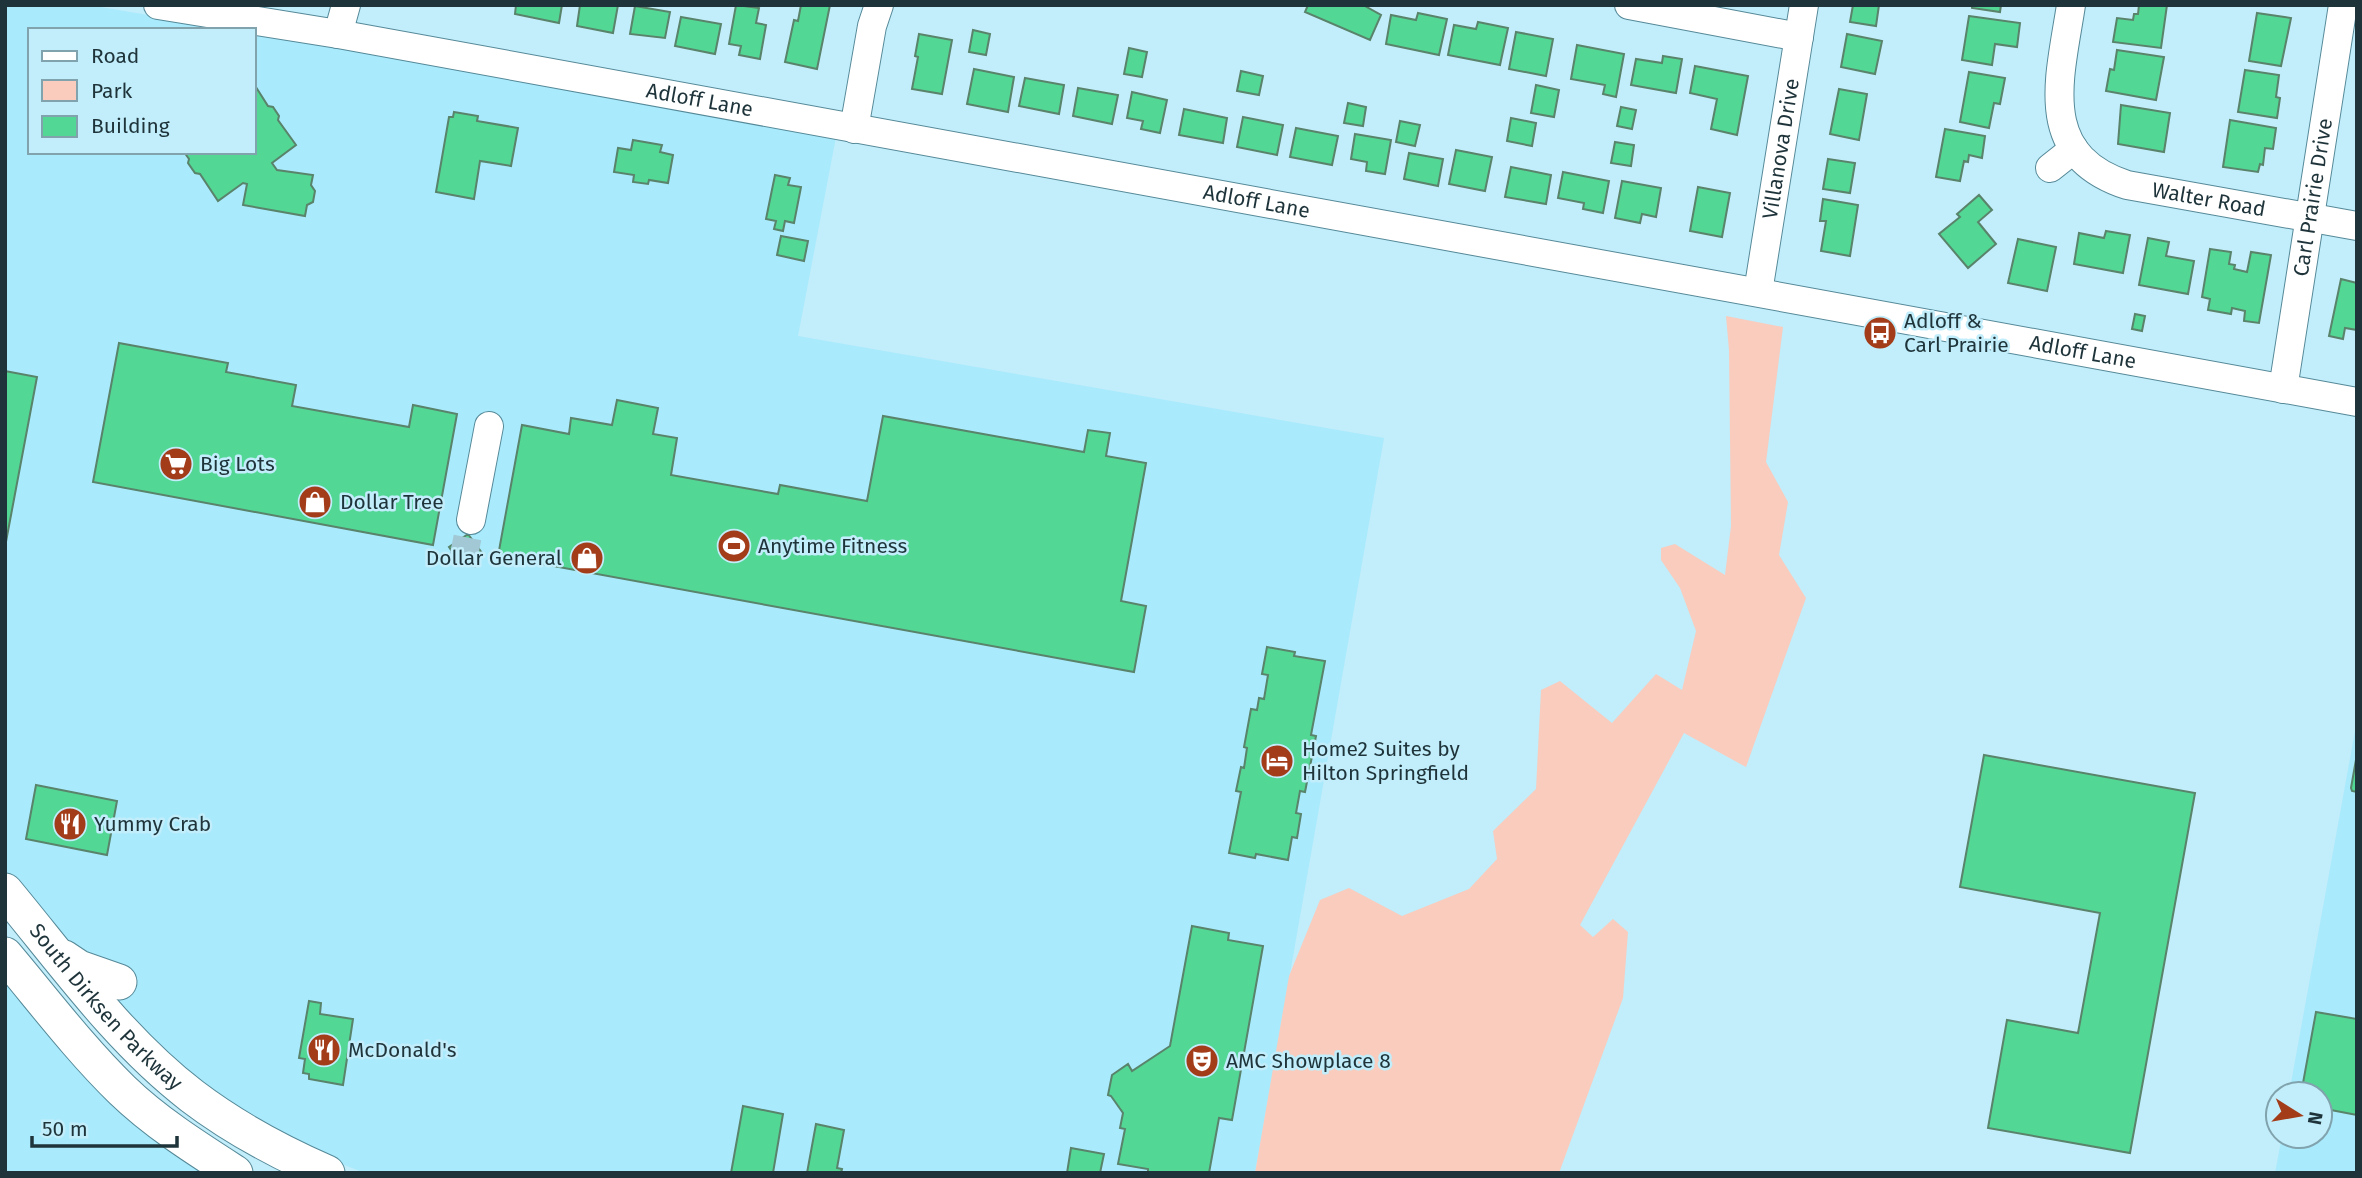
<svg xmlns="http://www.w3.org/2000/svg" width="2362" height="1178" font-family="'Fira Sans',sans-serif">
<style>
.built{fill:#a9eafd}
.green{fill:#f9ccbe}
.building{fill:#53d794;stroke:#59836a;stroke-width:2}
.lines{fill:none;stroke-linecap:round;stroke-linejoin:round}
.minor-tunnel{stroke:#a1c8d4;stroke-width:28;stroke-dasharray:28 14;stroke-linecap:butt}
.minor-casing{stroke:#558998;stroke-width:30}
.major-casing{stroke:#558998;stroke-width:37}
.minor{stroke:#fff;stroke-width:28}
.major{stroke:#fff;stroke-width:35}
.labels{text-anchor:middle;stroke-width:5;stroke-linejoin:round;paint-order:stroke}
.street-label{font-size:21px;fill:#1e343a;stroke:#c2edfa}
.poi-label{font-size:21px;fill:#1e343a;stroke:#c2edfa;text-anchor:start}
</style>
<rect width="100%" height="100%" fill="#c2edfa"/>
<path class="built" d="M 5,5 L 89,5 L 236,30 L 30,30 L 30,152 L 254,152 L 254,33 L 836,137 L 798,336 L 1384,438 L 1255,1173 L 365,1173 L 313,1153 L 230,1108 L 163,1050 L 68,946 L 5,872 Z
M 2357,720 L 2357,1173 L 2275,1173 L 2282,1136 L 2320,1136 L 2320,1094 L 2289,1094 Z
M 5,983 L 83,1076 L 123,1113 L 204,1173 L 5,1173 Z"/>
<path class="green" d="M 1726,316 L 1783,327 L 1766,462 L 1788,502 L 1779,555 L 1806,598 L 1746,767 L 1684,733 L 1580,925 L 1593,937 L 1613,919 L 1628,932 L 1623,998 L 1559,1173 L 1255,1173 L 1289,976 L 1320,900 L 1349,888 L 1402,916 L 1469,889 L 1497,859 L 1493,831 L 1536,789 L 1541,690 L 1560,681 L 1612,723 L 1656,674 L 1682,690 L 1696,631 L 1680,588 L 1661,560 L 1661,548 L 1675,544 L 1725,575 L 1731,526 L 1729,350 Z"/>
<path class="building" d="M 516,5 L 562,5 L 559,23 L 515,14 Z
M 580,5 L 618,5 L 613,33 L 577,26 Z
M 736,5 L 759,8 L 756,23 L 766,25 L 760,59 L 739,55 L 741,46 L 729,44 Z
M 801,5 L 830,5 L 817,69 L 785,62 L 794,20 L 798,21 Z
M 1308,5 L 1363,5 L 1381,15 L 1370,40 L 1305,12 Z
M 1853,5 L 1879,5 L 1876,26 L 1850,22 Z
M 1972,5 L 2001,5 L 2000,12 L 1972,8 Z
M 2139,5 L 2167,5 L 2161,48 L 2113,42 L 2117,18 L 2133,20 L 2134,14 L 2138,14 Z
M 635,6 L 670,12 L 665,38 L 630,34 Z
M 1418,13 L 1447,19 L 1439,55 L 1386,44 L 1391,15 L 1416,20 Z
M 2257,13 L 2291,18 L 2281,66 L 2249,61 Z
M 1969,16 L 2020,23 L 2017,47 L 1995,44 L 1992,65 L 1962,60 Z
M 681,17 L 721,24 L 715,54 L 675,46 Z
M 1478,22 L 1508,28 L 1500,65 L 1448,55 L 1454,25 L 1476,29 Z
M 973,30 L 990,34 L 986,55 L 969,52 Z
M 1516,32 L 1553,39 L 1546,76 L 1509,69 Z
M 919,34 L 952,40 L 942,94 L 912,89 L 918,57 L 915,56 Z
M 1847,34 L 1882,41 L 1875,74 L 1841,67 Z
M 1577,45 L 1624,54 L 1616,97 L 1603,94 L 1605,85 L 1571,79 Z
M 1129,48 L 1147,52 L 1142,77 L 1124,74 Z
M 2117,50 L 2164,57 L 2156,100 L 2106,91 L 2110,69 L 2114,70 Z
M 1663,56 L 1682,59 L 1676,93 L 1631,85 L 1636,59 L 1662,63 Z
M 1695,66 L 1748,76 L 1737,135 L 1711,129 L 1717,99 L 1690,93 Z
M 974,69 L 1014,77 L 1008,112 L 967,104 Z
M 2245,70 L 2279,75 L 2276,97 L 2280,98 L 2277,118 L 2238,112 Z
M 1241,71 L 1263,76 L 1259,95 L 1237,91 Z
M 1969,72 L 2005,78 L 2000,104 L 1994,103 L 1989,128 L 1960,122 Z
M 1025,78 L 1064,85 L 1059,114 L 1019,106 Z
M 254,84 L 268,106 L 273,107 L 279,116 L 278,120 L 296,145 L 272,163 L 277,170 L 313,175 L 311,185 L 315,191 L 313,202 L 307,205 L 305,216 L 243,205 L 247,184 L 243,183 L 218,201 L 200,174 L 195,173 L 188,163 L 189,159 L 184,152 L 254,152 Z
M 1536,85 L 1559,90 L 1554,117 L 1531,113 Z
M 1078,88 L 1118,95 L 1112,124 L 1073,116 Z
M 1839,89 L 1867,94 L 1859,140 L 1830,134 Z
M 1132,92 L 1167,100 L 1160,133 L 1141,129 L 1143,121 L 1127,118 Z
M 1348,103 L 1366,107 L 1363,126 L 1344,123 Z
M 2121,105 L 2170,113 L 2164,152 L 2118,144 Z
M 1621,107 L 1636,110 L 1632,129 L 1617,126 Z
M 1184,109 L 1227,118 L 1223,143 L 1179,135 Z
M 454,112 L 478,116 L 477,121 L 518,128 L 511,166 L 480,161 L 474,199 L 436,192 L 449,117 L 453,117 Z
M 1243,117 L 1283,125 L 1277,155 L 1237,147 Z
M 1511,118 L 1536,123 L 1532,146 L 1507,141 Z
M 2230,120 L 2276,128 L 2273,149 L 2265,148 L 2263,165 L 2260,164 L 2258,172 L 2223,167 Z
M 1400,121 L 1420,125 L 1415,146 L 1396,142 Z
M 1296,128 L 1338,136 L 1332,165 L 1290,157 Z
M 1945,129 L 1985,136 L 1982,158 L 1969,155 L 1968,162 L 1964,161 L 1960,181 L 1936,177 Z
M 1355,134 L 1391,140 L 1385,174 L 1366,171 L 1367,162 L 1351,159 Z
M 633,140 L 662,145 L 660,152 L 673,155 L 668,183 L 649,180 L 648,184 L 633,182 L 634,175 L 614,172 L 618,148 L 631,150 Z
M 1615,142 L 1634,145 L 1631,166 L 1611,163 Z
M 1456,150 L 1492,157 L 1485,191 L 1449,184 Z
M 1409,153 L 1443,159 L 1438,186 L 1404,179 Z
M 1828,159 L 1855,163 L 1850,193 L 1823,189 Z
M 1511,167 L 1551,175 L 1546,204 L 1505,197 Z
M 1563,172 L 1609,181 L 1603,213 L 1583,209 L 1584,203 L 1558,198 Z
M 775,175 L 790,178 L 788,185 L 801,187 L 794,223 L 785,221 L 783,231 L 774,229 L 776,221 L 766,219 Z
M 1622,181 L 1661,188 L 1656,217 L 1642,214 L 1640,223 L 1615,218 Z
M 1698,187 L 1730,193 L 1722,237 L 1690,231 Z
M 1979,195 L 1992,210 L 1978,222 L 1996,244 L 1968,268 L 1939,234 L 1960,217 L 1957,214 Z
M 1823,199 L 1858,205 L 1850,256 L 1821,251 L 1826,221 L 1820,221 Z
M 2106,231 L 2130,235 L 2123,273 L 2074,264 L 2079,233 L 2104,238 Z
M 781,236 L 808,241 L 804,261 L 777,255 Z
M 2148,238 L 2169,242 L 2166,256 L 2194,261 L 2188,294 L 2139,285 Z
M 2018,239 L 2056,247 L 2047,291 L 2008,283 Z
M 2210,249 L 2231,252 L 2229,264 L 2235,265 L 2234,269 L 2247,272 L 2251,252 L 2271,255 L 2259,323 L 2244,321 L 2245,311 L 2232,308 L 2231,314 L 2208,310 L 2210,299 L 2202,297 Z
M 2341,279 L 2357,283 L 2357,330 L 2345,328 L 2343,339 L 2329,336 Z
M 2135,314 L 2145,316 L 2142,331 L 2132,329 Z
M 119,343 L 228,363 L 226,372 L 296,385 L 292,406 L 409,427 L 413,405 L 457,414 L 433,545 L 93,482 Z
M 5,371 L 37,377 L 5,547 Z
M 617,400 L 658,408 L 653,434 L 677,438 L 671,475 L 778,494 L 780,485 L 867,501 L 883,416 L 1084,452 L 1088,430 L 1110,433 L 1106,456 L 1146,463 L 1121,601 L 1146,606 L 1134,672 L 498,556 L 522,425 L 569,434 L 571,418 L 612,425 Z
M 468,534 L 482,553 L 462,566 L 449,547 Z
M 1267,647 L 1295,652 L 1294,656 L 1325,661 L 1311,735 L 1316,736 L 1305,792 L 1300,791 L 1296,813 L 1301,814 L 1297,838 L 1292,837 L 1288,860 L 1256,854 L 1255,858 L 1229,853 L 1241,792 L 1236,791 L 1241,767 L 1244,768 L 1247,748 L 1244,747 L 1251,709 L 1257,710 L 1259,698 L 1264,699 L 1268,675 L 1262,674 Z
M 2357,754 L 2357,792 L 2352,791 L 2351,788 Z
M 1984,755 L 2195,793 L 2130,1153 L 1988,1128 L 2007,1020 L 2078,1033 L 2100,913 L 1960,887 Z
M 36,785 L 117,801 L 107,855 L 26,839 Z
M 1192,926 L 1229,933 L 1228,940 L 1263,946 L 1232,1120 L 1219,1118 L 1209,1173 L 1148,1173 L 1148,1169 L 1118,1164 L 1125,1129 L 1120,1128 L 1123,1113 L 1111,1096 L 1108,1095 L 1112,1075 L 1128,1064 L 1132,1071 L 1170,1046 Z
M 309,1001 L 321,1003 L 320,1014 L 353,1019 L 343,1085 L 309,1079 L 309,1074 L 303,1073 L 305,1059 L 299,1058 Z
M 2316,1012 L 2357,1019 L 2357,1115 L 2320,1108 L 2320,1094 L 2301,1094 Z
M 743,1106 L 783,1114 L 773,1173 L 731,1173 Z
M 816,1124 L 844,1130 L 837,1168 L 842,1169 L 841,1173 L 807,1173 Z
M 1071,1148 L 1104,1154 L 1100,1173 L 1067,1173 Z"/>
<g class="lines">
<path class="minor-tunnel" d="M 462,565 L 471,520"/>
<defs>
<g id="minor">
<path id="s1" d="M 158,5 L 338,34 L 2357,402"/>
<path d="M 1629,5 L 1799,37"/>
<path id="s2" d="M 2071,5 C 2060,78 2035,155 2127,185 L 2357,226"/>
<path d="M 338,34 L 346,5"/>
<path d="M 854,129 L 872,26 L 879,5"/>
<path d="M 2050,168 L 2074,149"/>
<path id="s3" d="M 1758,292 L 1804,5"/>
<path id="s4" d="M 2283,389 L 2343,5"/>
<path d="M 471,520 L 489,426"/>
</g>
<g id="major">
<path id="s5" d="M 5,891 C 64,962 119,1040 192,1096 C 234,1128 279,1152 327,1173"/>
<path d="M 5,955 C 43,1000 79,1048 122,1090 C 155,1122 196,1148 235,1173"/>
<path d="M 64,958 L 79,968 L 119,982"/>
</g>
</defs>
<use href="#minor" class="minor-casing"/>
<use href="#major" class="major-casing"/>
<use href="#minor" class="minor"/>
<use href="#major" class="major"/>
</g>
<defs>
<symbol id="bus-disc" viewBox="-11 -11 22 22"><circle r="9.5" fill="#a33c19" stroke="#c2edfa"/><path d="M-5-6H5V4H4V6H2V4H-2V6H-4V4H-5ZM-3.5-4V0h7V-4ZM-3.5 1.2v1.5H-2V1.2ZM2 1.2v1.5H3.5V1.2Z" fill="#fff"/></symbol>
<symbol id="supermarket-disc" viewBox="-11 -11 22 22"><circle r="9.5" fill="#a33c19" stroke="#c2edfa"/><path d="M-6-5.5h2.5l.6 2H6L4.5 2H-2.5L-4.4-4H-6ZM-1.5 3.2a1.3 1.3 0 1 0 .1 0ZM3 3.2a1.3 1.3 0 1 0 .1 0Z" fill="#fff"/></symbol>
<symbol id="shop-disc" viewBox="-11 -11 22 22"><circle r="9.5" fill="#a33c19" stroke="#c2edfa"/><path d="M-5-2.5h2.3a2.7 3.5 0 0 1 5.4 0H5L5.5 6h-11ZM-1.5-2.5h3a1.5 2.3 0 0 0-3 0Z" fill="#fff"/></symbol>
<symbol id="stadium-disc" viewBox="-11 -11 22 22"><circle r="9.5" fill="#a33c19" stroke="#c2edfa"/><path d="M0-5a6.5 5 0 1 0 0 10a6.5 5 0 1 0 0-10ZM-3.5-1.8h7v3.6h-7Z" fill="#fff"/></symbol>
<symbol id="hotel-disc" viewBox="-11 -11 22 22"><circle r="9.5" fill="#a33c19" stroke="#c2edfa"/><path d="M-6-4.5h1.5V1H6V5H4.5V3h-9V5H-6ZM-4 0a1.8 1.8 0 1 1 3.6 0ZM.5 0V-2.5h3Q6-2.5 6 0Z" fill="#fff"/></symbol>
<symbol id="restaurant-disc" viewBox="-11 -11 22 22"><circle r="9.5" fill="#a33c19" stroke="#c2edfa"/><path d="M-5-6h1v4h1v-4h1v4h1v-4h1v5L-1.5 .5V6h-2V.5L-5-1ZM5-6V6H3V1.5H1.5Q1.5-4 5-6Z" fill="#fff"/></symbol>
<symbol id="theatre-disc" viewBox="-11 -11 22 22"><circle r="9.5" fill="#a33c19" stroke="#c2edfa"/><path d="M-5-5.5Q0-4 5-5.5V0Q5 5 0 6Q-5 5-5 0ZM-3.3-2.5H-1v1.5H-3.3ZM1-2.5H3.3v1.5H1ZM-2.8 1Q0 5.5 2.8 1Z" fill="#fff"/></symbol>
</defs>
<g fill-rule="evenodd">
<use href="#bus-disc" x="1861" y="314" width="38" height="38"/>
<use href="#supermarket-disc" x="157" y="445" width="38" height="38"/>
<use href="#shop-disc" x="296" y="483" width="38" height="38"/>
<use href="#stadium-disc" x="715" y="527" width="38" height="38"/>
<use href="#shop-disc" x="568" y="539" width="38" height="38"/>
<use href="#hotel-disc" x="1258" y="742" width="38" height="38"/>
<use href="#restaurant-disc" x="51" y="805" width="38" height="38"/>
<use href="#restaurant-disc" x="305" y="1031" width="38" height="38"/>
<use href="#theatre-disc" x="1183" y="1042" width="38" height="38"/>
</g>
<g class="labels">
<g class="street-label">
<text dy="7" stroke="none"><textPath href="#s1" startOffset="550">Adloff Lane</textPath></text>
<text dy="7" stroke="none"><textPath href="#s3" startOffset="145">Villanova Drive</textPath></text>
<text dy="7" stroke="none"><textPath href="#s4" startOffset="194">Carl Prairie Drive</textPath></text>
<text dy="7" stroke="none"><textPath href="#s2" startOffset="296">Walter Road</textPath></text>
<text dy="7" stroke="none"><textPath href="#s1" startOffset="1116">Adloff Lane</textPath></text>
<text dy="7" stroke="none"><textPath href="#s1" startOffset="1956">Adloff Lane</textPath></text>
<text dy="7" stroke="none"><textPath href="#s5" startOffset="154">South Dirksen Parkway</textPath></text>
</g>
<g class="poi-label">
<text x="1904" y="328">Adloff &amp;<tspan x="1904" dy="24">Carl Prairie</tspan></text>
<text x="200" y="471">Big Lots</text>
<text x="340" y="509">Dollar Tree</text>
<text x="758" y="553">Anytime Fitness</text>
<text x="562" y="565" text-anchor="end">Dollar General</text>
<text x="1302" y="756">Home2 Suites by<tspan x="1302" dy="24">Hilton Springfield</tspan></text>
<text x="94" y="831">Yummy Crab</text>
<text x="348" y="1057">McDonald's</text>
<text x="1226" y="1068">AMC Showplace 8</text>
</g>
</g>
<rect width="2362" height="1178" fill="none" stroke="#1e343a" stroke-width="14"/>
<rect x="28" y="28" width="228" height="126" fill="#c2edfa" stroke="#80a3ad" stroke-width="2"/>
<rect x="42" y="51" width="35" height="10" fill="#ffffff" stroke="#80a3ad" stroke-width="2"/>
<text x="91" y="63" font-size="21" fill="#1e343a">Road</text>
<rect x="42" y="80" width="35" height="21" fill="#f9ccbe" stroke="#80a3ad" stroke-width="2"/>
<text x="91" y="98" font-size="21" fill="#1e343a">Park</text>
<rect x="42" y="116" width="35" height="21" fill="#53d794" stroke="#80a3ad" stroke-width="2"/>
<text x="91" y="133" font-size="21" fill="#1e343a">Building</text>
<g transform="translate(2299 1115) rotate(101)"><circle r="33" fill="#c2edfa" stroke="#80a3ad" stroke-width="2"/>
<path d="M0-5L12 26L0 18L-12 26Z" fill="#a33c19"/>
<text y="-10" font-size="19" font-weight="bold" text-anchor="middle" fill="#1e343a">N</text>
</g>
<path d="M32 1136v10h145v-10" fill="none" stroke="#1e343a" stroke-width="3.5"/>
<text x="42" y="1136" font-size="21" fill="#1e343a" stroke="#c2edfa" stroke-width="5" paint-order="stroke">50 m</text>
</svg>
